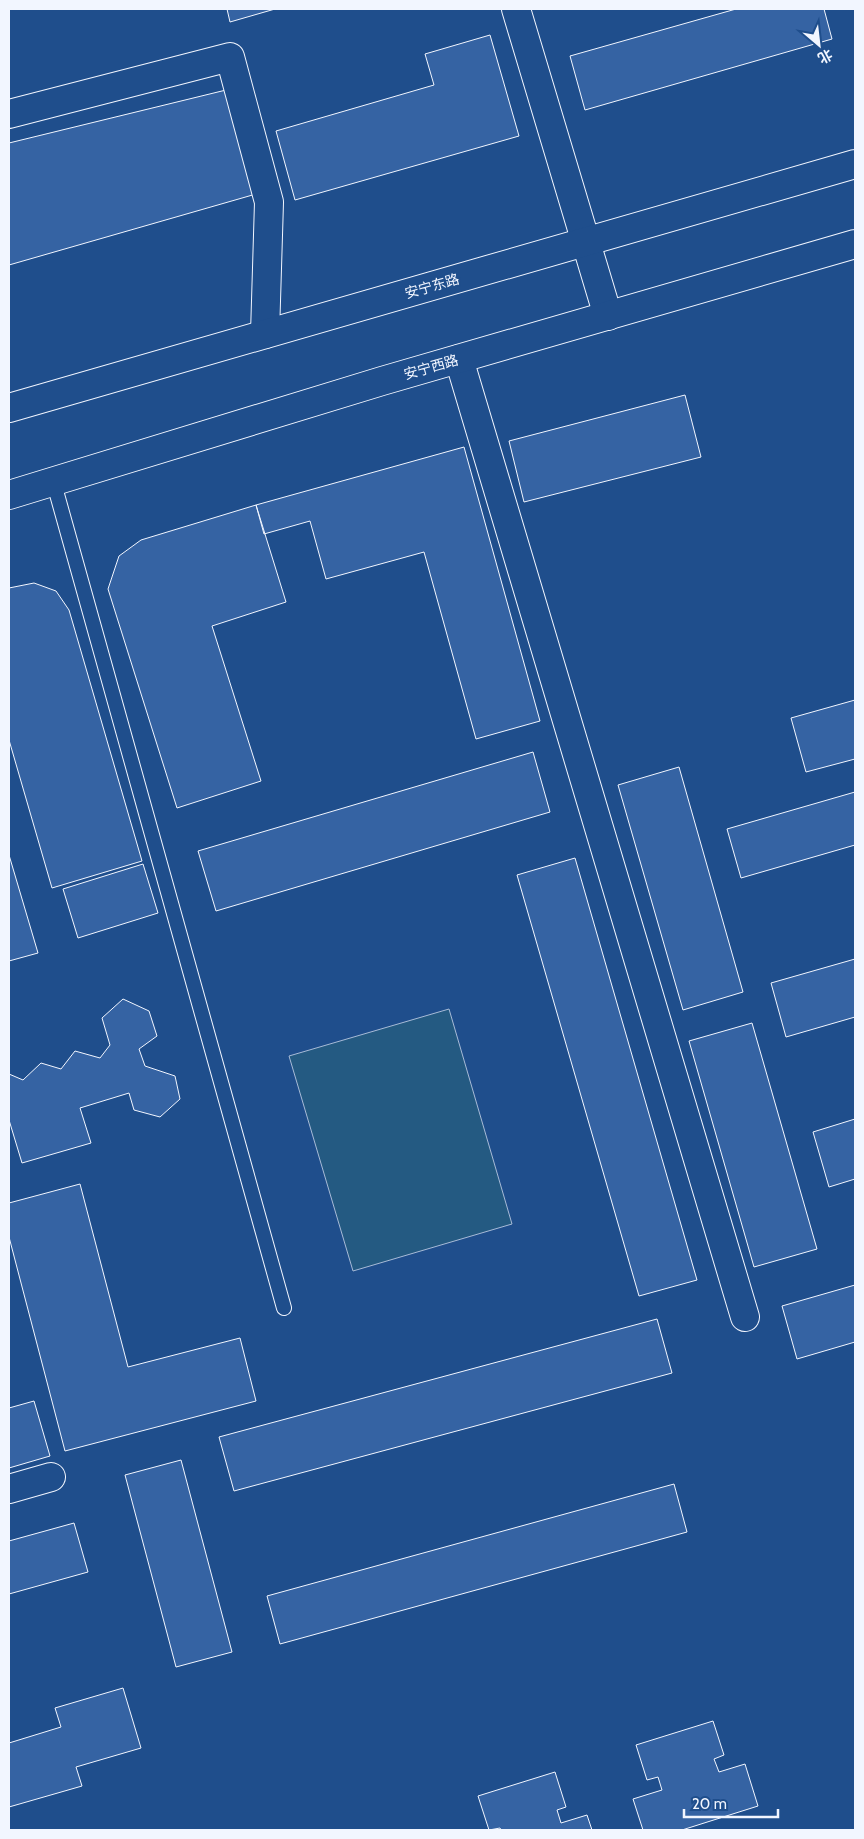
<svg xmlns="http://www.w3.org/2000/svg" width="864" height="1839" font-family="Cabin,'Noto Sans SC',sans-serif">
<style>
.green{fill:#245a82;stroke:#a8bbd7}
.building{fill:#3563a3;stroke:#f2f6ff}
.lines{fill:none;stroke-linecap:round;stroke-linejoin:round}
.service-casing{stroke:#f2f6ff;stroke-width:16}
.minor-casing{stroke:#f2f6ff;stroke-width:30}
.secondary-casing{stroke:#f2f6ff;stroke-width:30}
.service{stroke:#1f4e8c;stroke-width:14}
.minor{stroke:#1f4e8c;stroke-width:28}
.secondary{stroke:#1f4e8c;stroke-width:28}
.labels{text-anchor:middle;stroke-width:4;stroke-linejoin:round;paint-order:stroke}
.street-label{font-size:14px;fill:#f2f6ff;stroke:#1f4e8c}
</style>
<rect width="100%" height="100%" fill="#1f4e8c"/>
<path class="green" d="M 449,1009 L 512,1224 L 353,1271 L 289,1056 Z"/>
<path class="building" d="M 227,9 L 275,9 L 230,22 Z
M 736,9 L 824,9 L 832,39 L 585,110 L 570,56 Z
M 490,35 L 519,136 L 295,200 L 276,131 L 434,85 L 425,54 Z
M 226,90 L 256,194 L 9,265 L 9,143 Z
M 685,395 L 701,457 L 524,502 L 509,441 Z
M 464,447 L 540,721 L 476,739 L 424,552 L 326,579 L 310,521 L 264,534 L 256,505 Z
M 256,505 L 286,602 L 212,626 L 261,781 L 177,808 L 108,589 L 119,556 L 141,540 Z
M 34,583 L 56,591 L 69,610 L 142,861 L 52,888 L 9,740 L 9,588 Z
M 855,700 L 855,759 L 806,772 L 791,718 Z
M 533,752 L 550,812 L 216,911 L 198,851 Z
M 679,767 L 743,992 L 683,1010 L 618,785 Z
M 855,792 L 855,845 L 741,878 L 727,829 Z
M 9,855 L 38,953 L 9,961 Z
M 575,858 L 697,1280 L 639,1296 L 517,875 Z
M 143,864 L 158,913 L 78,938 L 63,889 Z
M 855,959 L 855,1017 L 786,1037 L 771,983 Z
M 123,999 L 149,1011 L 157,1036 L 139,1049 L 145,1066 L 175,1076 L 180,1099 L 160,1117 L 134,1110 L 129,1093 L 80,1108 L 91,1143 L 22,1163 L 9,1120 L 9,1074 L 23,1080 L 41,1063 L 61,1069 L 75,1051 L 100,1058 L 110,1045 L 102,1018 Z
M 752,1023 L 817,1249 L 754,1267 L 689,1041 Z
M 855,1119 L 855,1179 L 829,1187 L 813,1132 Z
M 80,1184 L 128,1367 L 240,1338 L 256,1401 L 65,1451 L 9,1237 L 9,1203 Z
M 855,1285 L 855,1342 L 797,1359 L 782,1306 Z
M 657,1319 L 672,1373 L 234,1491 L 219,1437 Z
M 34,1401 L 50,1456 L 9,1468 L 9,1408 Z
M 181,1460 L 232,1652 L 176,1667 L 125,1475 Z
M 674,1484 L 687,1532 L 280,1644 L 267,1596 Z
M 74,1523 L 88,1572 L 9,1594 L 9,1541 Z
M 123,1688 L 141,1748 L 76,1767 L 82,1786 L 9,1807 L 9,1743 L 61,1727 L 55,1708 Z
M 713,1721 L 724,1755 L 714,1759 L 719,1772 L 745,1764 L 758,1806 L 682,1830 L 643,1830 L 633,1799 L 662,1790 L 658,1777 L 647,1780 L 636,1745 Z
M 555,1772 L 566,1807 L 557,1810 L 561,1823 L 587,1815 L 592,1830 L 501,1830 L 500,1828 L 489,1830 L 478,1796 Z"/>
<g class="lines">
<defs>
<path id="service" d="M 53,480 L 284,1308"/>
<path id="minor" d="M 516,9 L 608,316
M 9,114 L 230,57 L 269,202 L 265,334
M 459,359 L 745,1317
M 9,1489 L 51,1477"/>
<path id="secondary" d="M 9,408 L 855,164
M 9,495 L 382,381 L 855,244"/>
</defs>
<use href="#service" class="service-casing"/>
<use href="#minor" class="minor-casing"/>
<use href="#secondary" class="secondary-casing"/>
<use href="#service" class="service"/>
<use href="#minor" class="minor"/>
<use href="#secondary" class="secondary"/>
</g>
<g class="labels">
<g class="street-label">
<text transform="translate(432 286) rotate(-16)" y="5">安宁东路</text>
<text transform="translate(431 367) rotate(-16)" y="5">安宁西路</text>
</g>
</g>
<rect width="864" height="1839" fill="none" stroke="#f2f6ff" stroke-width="20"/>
<g transform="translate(819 45) rotate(152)" stroke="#1f4e8c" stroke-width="4" paint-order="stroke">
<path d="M0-4L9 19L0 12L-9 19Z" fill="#f2f6ff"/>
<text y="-8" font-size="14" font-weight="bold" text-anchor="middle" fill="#f2f6ff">北</text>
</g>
<path d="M684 1809v8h94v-8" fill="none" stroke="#f2f6ff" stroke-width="2.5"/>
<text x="692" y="1809" font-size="15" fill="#f2f6ff" stroke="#1f4e8c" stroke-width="4" paint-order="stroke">20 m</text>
</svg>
